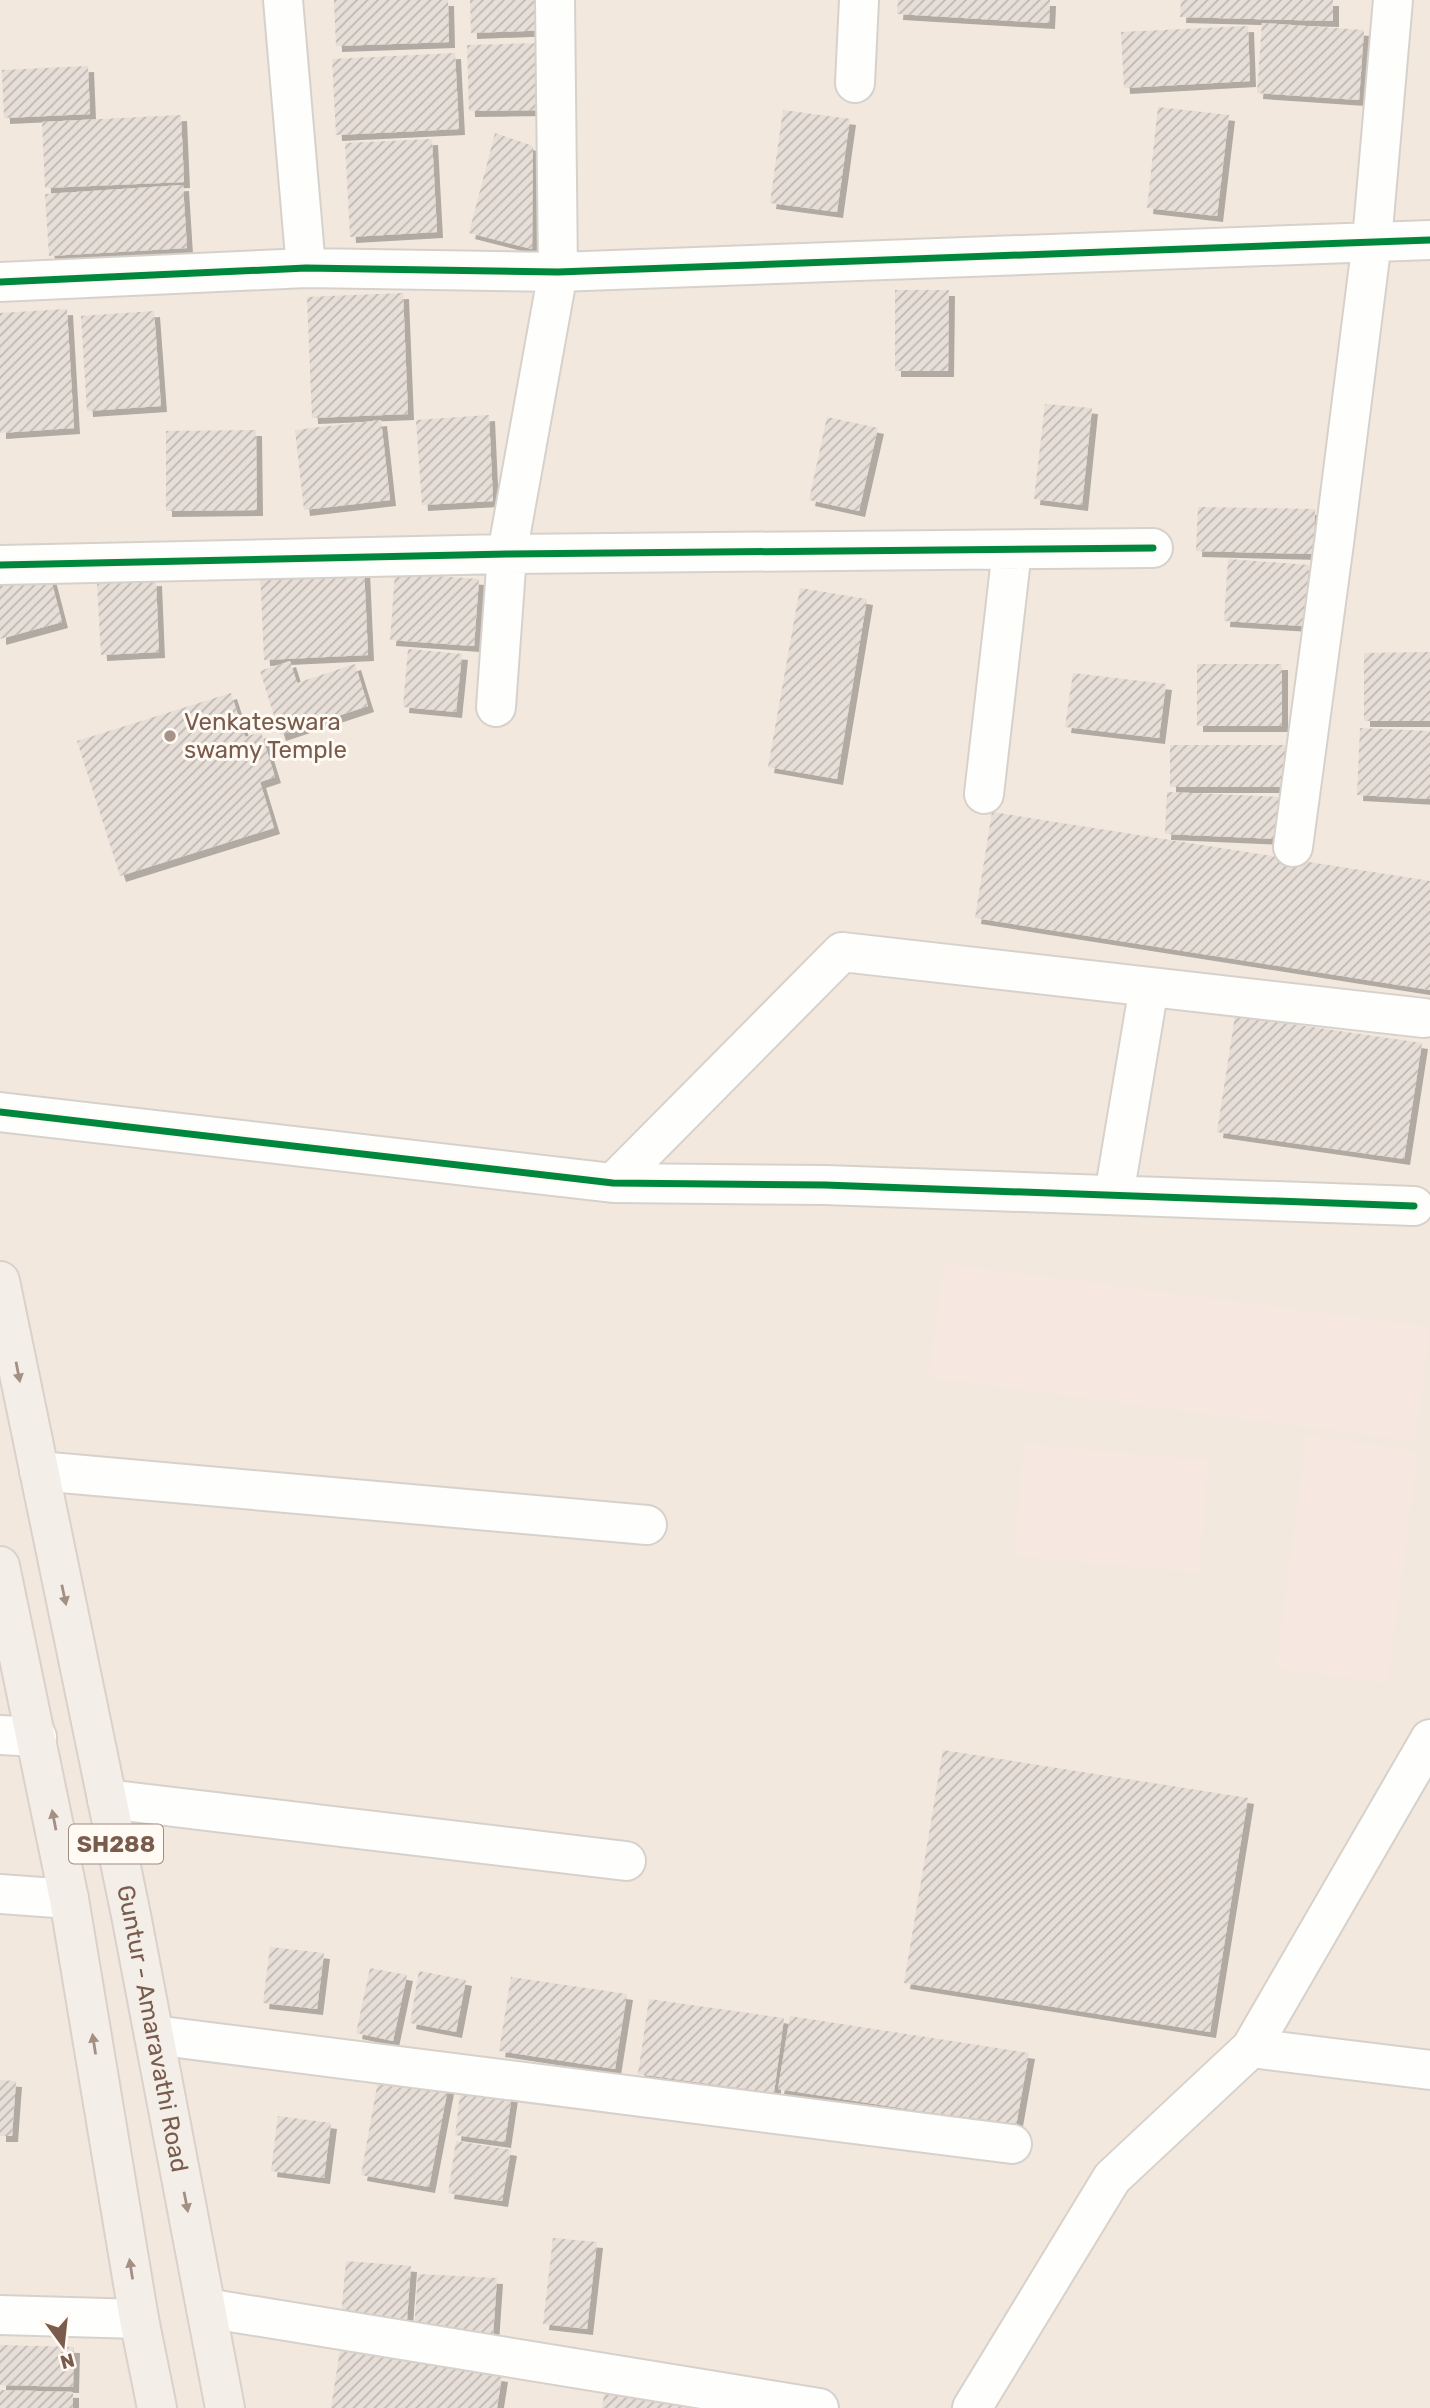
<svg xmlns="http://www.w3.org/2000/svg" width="1430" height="2408" font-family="Rubik,sans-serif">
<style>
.residential{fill:#f2e8de}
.commercial{fill:#f6e8e1}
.building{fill:url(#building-hatch);filter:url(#shadow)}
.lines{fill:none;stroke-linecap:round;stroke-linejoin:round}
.street-casing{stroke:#d7d1cb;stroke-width:42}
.primary-casing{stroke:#dad1cc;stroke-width:42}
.street{stroke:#fefefd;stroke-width:38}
.primary{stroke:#f3eee8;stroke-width:38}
.cycleway-casing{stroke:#fffaf3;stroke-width:11}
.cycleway{stroke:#00873e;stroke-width:7}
.oneway{fill:#a48f83}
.poi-dot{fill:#a69286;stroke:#fffaf3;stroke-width:2.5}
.labels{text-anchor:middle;stroke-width:6;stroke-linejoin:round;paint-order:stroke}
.shield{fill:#fffaf3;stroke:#a28b7f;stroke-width:2}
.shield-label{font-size:23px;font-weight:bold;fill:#7a5c4d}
.poi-label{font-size:24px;fill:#7a5c4d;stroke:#fffaf3;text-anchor:start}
.street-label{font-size:24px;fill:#7a5c4d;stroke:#fffaf3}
</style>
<defs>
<pattern id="building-hatch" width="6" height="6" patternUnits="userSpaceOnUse" patternTransform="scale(1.75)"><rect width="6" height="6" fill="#e6ded7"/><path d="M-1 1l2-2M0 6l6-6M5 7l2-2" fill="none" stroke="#bfb7b1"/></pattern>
<filter id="shadow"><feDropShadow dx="6" dy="6" stdDeviation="0" flood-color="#0004"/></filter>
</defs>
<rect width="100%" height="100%" fill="#f9f5f0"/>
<path class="residential" d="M 0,0 L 1430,0 L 1430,2408 L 0,2408 Z"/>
<path class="commercial" d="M 944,1264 L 1430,1327 L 1415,1441 L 929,1377 Z
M 1307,1436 L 1418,1451 L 1387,1683 L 1276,1668 Z
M 1024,1444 L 1208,1461 L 1199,1572 L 1014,1556 Z"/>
<path class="building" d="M 334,0 L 448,0 L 449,42 L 336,46 Z
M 470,0 L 550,0 L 551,30 L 471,33 Z
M 898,0 L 1050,0 L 1049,23 L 897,14 Z
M 1181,0 L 1333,0 L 1333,21 L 1180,17 Z
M 1262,23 L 1364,30 L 1359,100 L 1257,93 Z
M 1248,26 L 1250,81 L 1124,88 L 1121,32 Z
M 544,43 L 545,110 L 469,111 L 467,45 Z
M 455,53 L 459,129 L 336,135 L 332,59 Z
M 88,66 L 90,114 L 4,118 L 2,70 Z
M 1158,107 L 1229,115 L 1217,216 L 1147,208 Z
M 783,110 L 850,119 L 837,212 L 770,203 Z
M 181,115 L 184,182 L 45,188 L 42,122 Z
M 495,133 L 533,146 L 532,249 L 469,233 Z
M 432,139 L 437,232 L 350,237 L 345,143 Z
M 183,185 L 187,248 L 49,256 L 45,194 Z
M 895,290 L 949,290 L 948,371 L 895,371 Z
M 403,293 L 408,414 L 312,418 L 307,297 Z
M 67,309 L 74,428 L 0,433 L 0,313 Z
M 154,311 L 161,406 L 87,411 L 81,316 Z
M 1045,404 L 1092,408 L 1082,505 L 1034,499 Z
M 489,415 L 493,501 L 422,505 L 416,420 Z
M 827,417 L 878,428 L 859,511 L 809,500 Z
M 381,420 L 390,500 L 304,510 L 295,430 Z
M 256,430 L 257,510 L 166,511 L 166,431 Z
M 1198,507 L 1315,509 L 1314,554 L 1196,551 Z
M 1228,559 L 1309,565 L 1304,626 L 1224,621 Z
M 364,567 L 368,655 L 264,660 L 260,571 Z
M 48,568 L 62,622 L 0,639 L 0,581 Z
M 395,573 L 479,579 L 474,646 L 390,640 Z
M 156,580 L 159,652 L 101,655 L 97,583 Z
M 800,588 L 867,599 L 837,779 L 768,767 Z
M 408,649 L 462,654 L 456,712 L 403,707 Z
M 1430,652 L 1430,721 L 1364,721 L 1364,653 Z
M 290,661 L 297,683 L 355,664 L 368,706 L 280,735 L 260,671 Z
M 1197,664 L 1282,664 L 1282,726 L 1197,726 Z
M 1073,673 L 1166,684 L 1159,738 L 1065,727 Z
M 231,693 L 245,737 L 261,732 L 275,777 L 260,782 L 274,828 L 120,876 L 77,741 Z
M 1360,728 L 1430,731 L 1430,799 L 1357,795 Z
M 1170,745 L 1285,745 L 1285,787 L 1170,787 Z
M 1167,792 L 1282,797 L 1280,839 L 1165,834 Z
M 992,812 L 1430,881 L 1430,990 L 975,918 Z
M 1235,1016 L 1422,1043 L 1404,1159 L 1217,1132 Z
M 943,1750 L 1248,1798 L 1210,2032 L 904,1983 Z
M 270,1947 L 324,1953 L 317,2009 L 263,2003 Z
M 370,1968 L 407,1975 L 393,2041 L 356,2033 Z
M 419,1971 L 466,1980 L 456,2032 L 410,2023 Z
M 511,1977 L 627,1994 L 615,2069 L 499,2051 Z
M 649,1999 L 784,2018 L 774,2093 L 638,2074 Z
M 790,2016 L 1029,2053 L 1016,2126 L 778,2089 Z
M 380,2070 L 449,2083 L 429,2187 L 361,2175 Z
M 0,2080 L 16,2081 L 12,2136 L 0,2136 Z
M 462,2080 L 513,2088 L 505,2142 L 455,2135 Z
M 278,2116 L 331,2123 L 324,2178 L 271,2171 Z
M 456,2141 L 511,2150 L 502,2201 L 448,2193 Z
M 553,2238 L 597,2242 L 587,2329 L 543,2324 Z
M 346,2261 L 411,2266 L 407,2320 L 341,2316 Z
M 418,2274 L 497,2278 L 493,2337 L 414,2332 Z
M 0,2345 L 74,2347 L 73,2387 L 0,2385 Z
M 340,2350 L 502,2376 L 497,2408 L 331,2408 Z
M 605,2388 L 690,2399 L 689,2408 L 602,2408 Z
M 0,2390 L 73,2392 L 73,2408 L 0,2408 Z"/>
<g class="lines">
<defs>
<path id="street" d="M 283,0 L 306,268
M 855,83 L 859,0
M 0,282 L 306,268 L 558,272 L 1430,240
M 0,565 L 507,554 L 1153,548
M 496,707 L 507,554 L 558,272 L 555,0
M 984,794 L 1012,550
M 1293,847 L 1334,543 L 1372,241 L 1393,0
M 0,1112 L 613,1183 L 825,1185 L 1414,1206
M 613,1183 L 842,952 L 1424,1018
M 1114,1195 L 1149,987
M 39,1471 L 647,1525
M 0,1735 L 37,1737
M 107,1799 L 626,1861
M 0,1894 L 69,1899
M 154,2035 L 1012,2144
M 1251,2048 L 1430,1739
M 206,2308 L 819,2408
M 0,2315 L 139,2319
M 972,2408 L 1112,2178 L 1251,2048 L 1430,2070"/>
<g id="primary">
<path id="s1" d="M 0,1281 L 131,1915 L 225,2408"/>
<path d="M 0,1566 L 69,1899 L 139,2319 L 157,2408"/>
</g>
</defs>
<use href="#street" class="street-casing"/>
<use href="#primary" class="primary-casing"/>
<use href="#street" class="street"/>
<use href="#primary" class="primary"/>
<defs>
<path id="cycleway" d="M 0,282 L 306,268 L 558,272 L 1430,240
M 0,565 L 507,554 L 1153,548
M 0,1112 L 613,1183 L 825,1185 L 1414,1206"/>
</defs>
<use href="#cycleway" class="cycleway-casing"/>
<use href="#cycleway" class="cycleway"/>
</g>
<defs><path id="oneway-solid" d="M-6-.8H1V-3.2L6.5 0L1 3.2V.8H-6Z" transform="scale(1.75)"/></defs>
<g class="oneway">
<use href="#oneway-solid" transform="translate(18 1372) rotate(79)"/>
<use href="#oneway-solid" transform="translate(64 1595) rotate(78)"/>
<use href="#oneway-solid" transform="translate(54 1820) rotate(-101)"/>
<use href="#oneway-solid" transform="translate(94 2044) rotate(-99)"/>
<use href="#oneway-solid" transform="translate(186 2202) rotate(79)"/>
<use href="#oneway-solid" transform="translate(131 2269) rotate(-99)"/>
</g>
<circle class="poi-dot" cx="170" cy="736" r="7"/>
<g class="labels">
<rect class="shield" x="69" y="1824.5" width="94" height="39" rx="5"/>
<g class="shield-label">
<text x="116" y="1852">SH288</text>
</g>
<g class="poi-label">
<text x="184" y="730">Venkateswara<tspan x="184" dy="28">swamy Temple</tspan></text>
</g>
<g class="street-label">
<text dy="8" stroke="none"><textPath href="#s1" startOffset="763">Guntur - Amaravathi Road</textPath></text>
</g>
</g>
<g transform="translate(63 2345) rotate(165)" stroke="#fffaf3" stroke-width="5" paint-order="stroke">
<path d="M0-5L12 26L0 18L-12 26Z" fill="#7a5c4d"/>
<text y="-10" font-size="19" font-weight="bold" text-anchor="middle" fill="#7a5c4d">N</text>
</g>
</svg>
